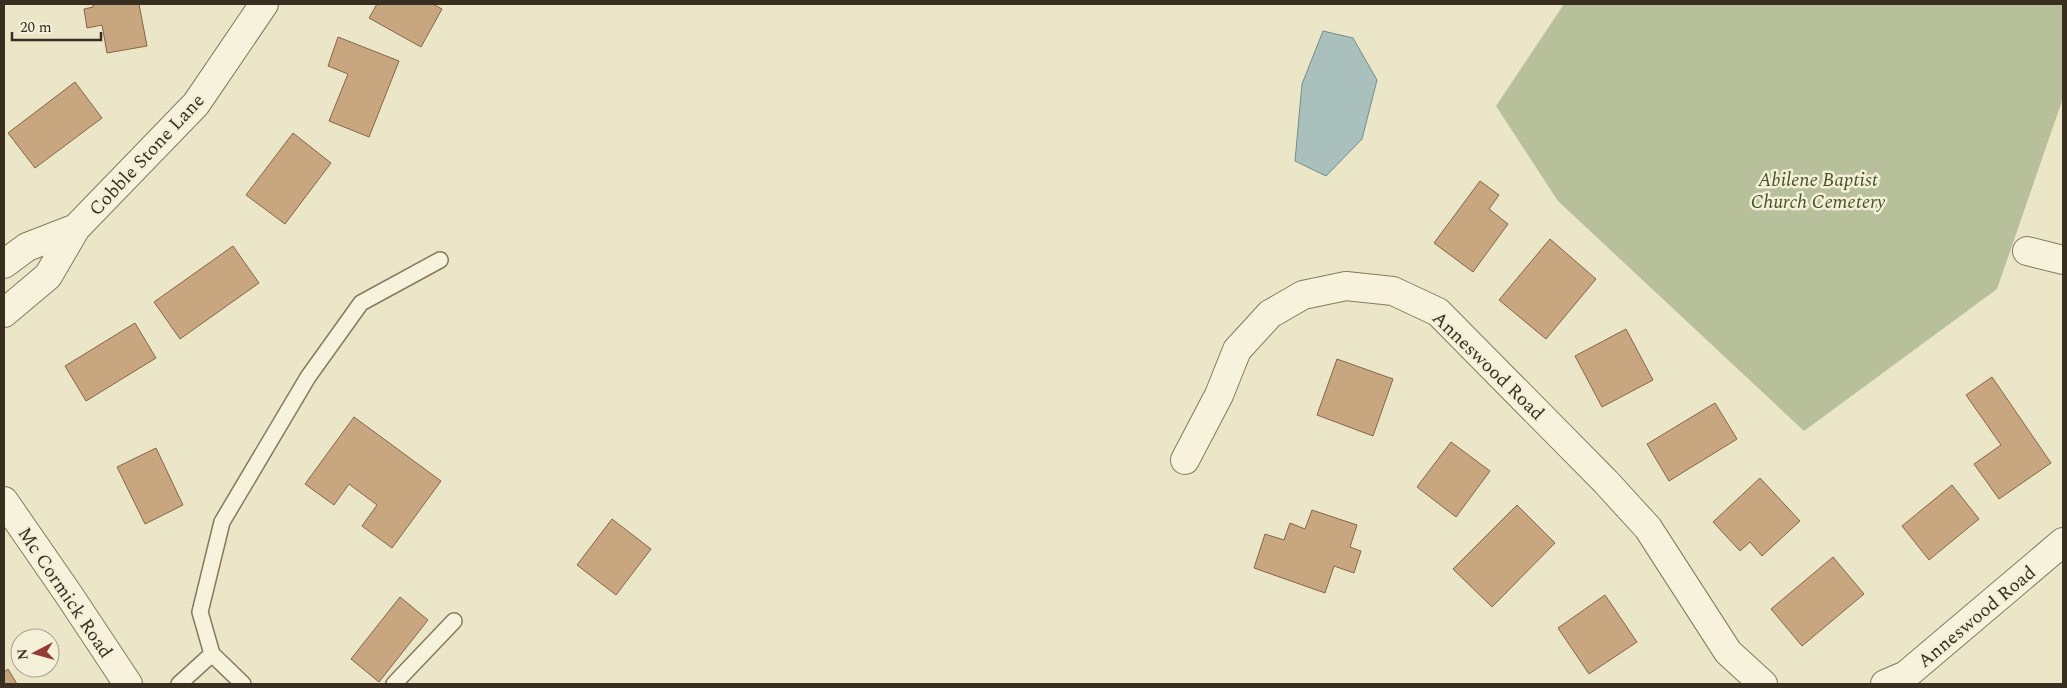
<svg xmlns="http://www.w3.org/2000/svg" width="2067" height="688" font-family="Spectral,serif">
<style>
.cemetery{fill:#b7bf9b}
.water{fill:#a9c0bc;stroke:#708f8b}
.building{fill:#c8a680;stroke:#856645}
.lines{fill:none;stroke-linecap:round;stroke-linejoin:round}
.service-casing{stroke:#87795e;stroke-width:18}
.minor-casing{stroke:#87795e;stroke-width:30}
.service{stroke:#f7f2db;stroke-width:15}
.minor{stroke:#f7f2db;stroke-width:28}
.labels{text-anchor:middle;stroke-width:5;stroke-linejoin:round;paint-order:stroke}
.street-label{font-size:19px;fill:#382f21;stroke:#f4efd7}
.park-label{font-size:19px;font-style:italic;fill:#445429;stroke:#f4efd7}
</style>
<rect width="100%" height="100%" fill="#ece6c8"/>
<path class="cemetery" d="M 1564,4 L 2063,4 L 2063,98 L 1997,289 L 1804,431 L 1558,201 L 1496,106 Z"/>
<path class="water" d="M 1323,31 L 1353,38 L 1377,80 L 1362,139 L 1326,176 L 1295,161 L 1302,84 Z"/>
<path class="building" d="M 93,4 L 139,4 L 147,46 L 107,53 L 102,25 L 87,28 L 84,9 L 93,7 Z
M 377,4 L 433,4 L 442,9 L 421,47 L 369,18 Z
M 338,37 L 399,61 L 369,137 L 329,121 L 348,74 L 328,66 Z
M 75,82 L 102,118 L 35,168 L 8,133 Z
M 293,133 L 331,163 L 285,224 L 246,195 Z
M 1480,181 L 1499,195 L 1489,209 L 1508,224 L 1473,272 L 1434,243 Z
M 1550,239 L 1596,279 L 1546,339 L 1499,300 Z
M 233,246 L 259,283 L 180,339 L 154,302 Z
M 135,323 L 156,358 L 86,401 L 65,366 Z
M 1626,329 L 1653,380 L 1602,407 L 1575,356 Z
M 1337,359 L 1393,379 L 1373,436 L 1317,415 Z
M 1992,377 L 2051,463 L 1999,499 L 1974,464 L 2001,445 L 1966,395 Z
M 1715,403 L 1737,439 L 1669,481 L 1647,444 Z
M 354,417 L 441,481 L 392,548 L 362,526 L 377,505 L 349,484 L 334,505 L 305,484 Z
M 1451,442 L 1490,471 L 1456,517 L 1417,487 Z
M 156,448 L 183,505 L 145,524 L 117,467 Z
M 1760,478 L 1800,521 L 1762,556 L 1750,542 L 1740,551 L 1713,522 Z
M 1952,485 L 1979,519 L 1929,560 L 1902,526 Z
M 1517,505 L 1555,543 L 1492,607 L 1453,569 Z
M 1312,510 L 1357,525 L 1350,547 L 1361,551 L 1354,573 L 1334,566 L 1325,593 L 1254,568 L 1265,534 L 1284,540 L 1290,523 L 1305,529 Z
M 612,519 L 651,549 L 616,595 L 577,565 Z
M 1833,557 L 1864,594 L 1802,646 L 1771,609 Z
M 1605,595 L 1637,642 L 1589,674 L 1558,628 Z
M 400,597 L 428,620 L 379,682 L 351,659 Z
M 8,669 L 17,684 L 4,684 L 4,672 Z"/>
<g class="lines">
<defs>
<path id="service" d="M 212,654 L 200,612 L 222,522 L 308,377 L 361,303 L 440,260
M 179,684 L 212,654 L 243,684
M 394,684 L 454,621"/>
<path id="minor" d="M 76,228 L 196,104 L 264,4
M 2027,251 L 2063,260
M 4,264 L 27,247 L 76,228 L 48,276 L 4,313
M 1185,460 L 1219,395 L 1237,350 L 1270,314 L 1303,295 L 1346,286 L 1393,291 L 1438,312 L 1606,482 L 1648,528 L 1728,652 L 1763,684
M 4,501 L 69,595 L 128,684
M 1885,684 L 1906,675 L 2063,542"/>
</defs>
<use href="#service" class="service-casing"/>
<use href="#minor" class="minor-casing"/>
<use href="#service" class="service"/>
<use href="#minor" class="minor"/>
</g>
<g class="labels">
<g class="street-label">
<text transform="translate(146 154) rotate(-47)" y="7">Cobble Stone Lane</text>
<text transform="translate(1489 365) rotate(44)" y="7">Anneswood Road</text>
<text transform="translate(66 592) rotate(56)" y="7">Mc Cormick Road</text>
<text transform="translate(1976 616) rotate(-40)" y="7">Anneswood Road</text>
</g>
<g class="park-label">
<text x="1818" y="186">Abilene Baptist<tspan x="1818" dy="22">Church Cemetery</tspan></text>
</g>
</g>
<rect width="2067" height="688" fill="none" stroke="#382f21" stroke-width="10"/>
<g transform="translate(35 653) rotate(264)"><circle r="24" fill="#f4efd7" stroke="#a9a28e"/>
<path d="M0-4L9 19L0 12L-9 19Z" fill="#933c32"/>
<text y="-8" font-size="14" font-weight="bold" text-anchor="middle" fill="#382f21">N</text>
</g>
<path d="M12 32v8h89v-8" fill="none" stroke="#382f21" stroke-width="2.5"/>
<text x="20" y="32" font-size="15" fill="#382f21" stroke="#f4efd7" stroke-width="4" paint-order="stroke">20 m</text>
</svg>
